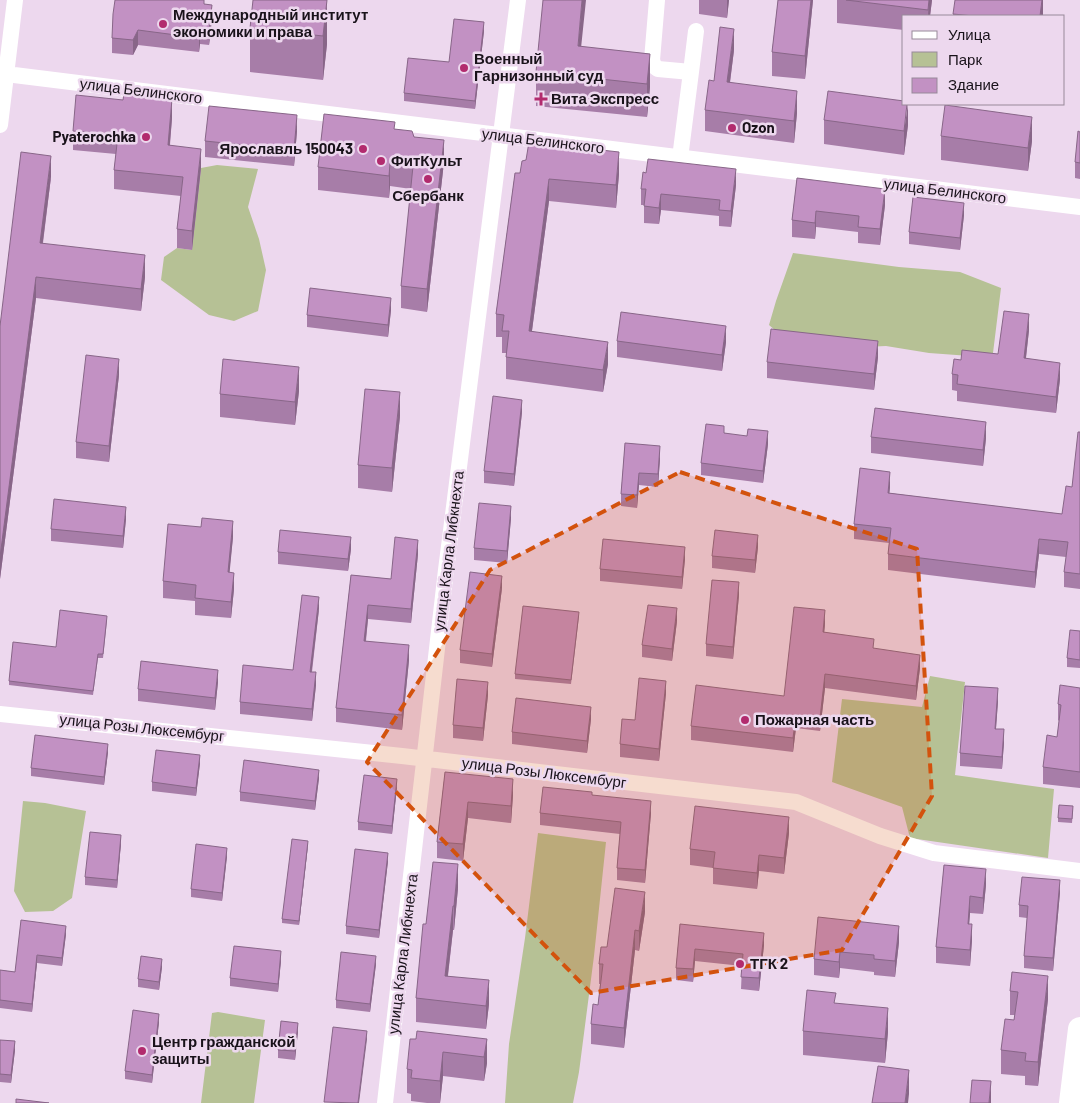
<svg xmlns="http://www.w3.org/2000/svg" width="1080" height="1103" font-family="Barlow,sans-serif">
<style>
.green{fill:#b6c195}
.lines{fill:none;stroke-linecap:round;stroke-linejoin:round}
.minor{stroke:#fff;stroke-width:16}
.secondary{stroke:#fff;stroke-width:24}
.wall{fill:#a77da8}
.shaded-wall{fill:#868}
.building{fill:#c291c3;stroke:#868}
.marked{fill:#d3520d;fill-opacity:0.2;stroke:#d3520d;stroke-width:4;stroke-dasharray:10 6;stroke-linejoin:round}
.poi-dot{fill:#b22b6e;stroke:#edd8ee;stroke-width:2}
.labels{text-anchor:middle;stroke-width:5;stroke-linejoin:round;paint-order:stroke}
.poi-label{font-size:15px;font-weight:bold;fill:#19121a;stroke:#edd8ee;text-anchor:start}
.street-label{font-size:15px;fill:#19121a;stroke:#edd8ee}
</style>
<rect width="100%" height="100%" fill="#edd8ee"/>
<path class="green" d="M 217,165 L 258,169 L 248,207 L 259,239 L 266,270 L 258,311 L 234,321 L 209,315 L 161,280 L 164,257 L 177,248 L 192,250 L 201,168 Z
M 793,253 L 899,267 L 960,272 L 1001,288 L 993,353 L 970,356 L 929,353 L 886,346 L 865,347 L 782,336 L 769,325 L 776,301 Z
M 930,676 L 965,682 L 955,775 L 1054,789 L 1048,858 L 910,838 L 902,807 L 832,782 L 842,699 L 922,707 Z
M 23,801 L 45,803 L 86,811 L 72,898 L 53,911 L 25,912 L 14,891 Z
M 538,833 L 606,842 L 594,956 L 579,1072 L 573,1103 L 505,1103 L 509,1044 L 525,938 Z
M 218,1012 L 265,1020 L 254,1103 L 201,1103 L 212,1013 Z"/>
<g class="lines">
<path class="minor" d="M 657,0 L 652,60 L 654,66 L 658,69 L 691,72 L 696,31
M 6,74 L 1080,207
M 0,125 L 15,0
M 680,158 L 691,72
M 0,714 L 402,756 L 796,802 L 880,836 L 934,853 L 1080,871
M 385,1103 L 446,570 L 518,0"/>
<path class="secondary" d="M 1071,1103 L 1080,1029"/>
</g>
<path class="wall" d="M 323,0 L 327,44 L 323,80 L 250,72 L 250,28 Z
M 699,0 L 729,0 L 727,18 L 699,14 Z
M 778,0 L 813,0 L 805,79 L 772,76 L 772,52 Z
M 837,0 L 932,0 L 930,16 L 904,16 L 904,30 L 837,23 Z
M 1043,0 L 1043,16 L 953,16 L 953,14 Z
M 204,4 L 212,20 L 209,45 L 200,44 L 199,52 L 138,45 L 133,55 L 112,53 L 112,38 Z
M 484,31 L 475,109 L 404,101 L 404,93 L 449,62 Z
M 581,47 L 650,54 L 650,87 L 647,117 L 536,106 L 536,72 Z
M 734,50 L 730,83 L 797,113 L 794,143 L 705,131 L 705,110 L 714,81 Z
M 172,118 L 170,145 L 201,168 L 192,250 L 177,248 L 177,229 L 181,196 L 114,189 L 114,170 L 116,154 L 73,150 L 73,131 Z
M 824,120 L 908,125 L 904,155 L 824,144 Z
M 395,129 L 414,137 L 444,162 L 427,312 L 401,308 L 401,286 L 411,189 L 390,186 L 389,198 L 318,190 L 318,167 Z
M 297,131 L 294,166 L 205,157 L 205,141 Z
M 1080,132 L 1080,179 L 1075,178 L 1075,162 Z
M 941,136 L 1032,141 L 1028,171 L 941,160 Z
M 515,173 L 619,174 L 616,208 L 549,201 L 532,331 L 608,364 L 603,392 L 506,379 L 506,353 L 502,353 L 502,337 L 496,337 L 496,314 Z
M 51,177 L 43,243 L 145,277 L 141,311 L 36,298 L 0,579 L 0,326 Z
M 797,178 L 885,205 L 880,245 L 858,243 L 858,232 L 816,227 L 815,239 L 792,237 L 792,220 Z
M 736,185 L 731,227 L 719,226 L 719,216 L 661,210 L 659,224 L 644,223 L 644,205 L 641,205 L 641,189 Z
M 964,215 L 960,250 L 909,244 L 909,232 Z
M 391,310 L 388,337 L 307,327 L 307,315 Z
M 1029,330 L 1026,358 L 1060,379 L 1056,413 L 957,401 L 957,391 L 952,390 L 952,374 L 961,360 L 998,354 Z
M 617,341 L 726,342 L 722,371 L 617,357 Z
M 878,357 L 874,390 L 767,378 L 767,362 Z
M 119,375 L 109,462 L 76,458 L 76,442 Z
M 299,391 L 295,425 L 220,417 L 220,394 Z
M 522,412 L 514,486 L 484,483 L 484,471 Z
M 400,416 L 392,492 L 358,488 L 358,465 Z
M 1080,432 L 1080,589 L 1064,587 L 1064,572 L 1066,557 L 1039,554 L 1035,588 L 888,570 L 888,554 L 889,543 L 854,539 L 854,524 L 890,487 L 889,493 L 1062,514 L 1072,487 Z
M 724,433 L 768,444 L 763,483 L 701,475 L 701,463 Z
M 871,437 L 986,438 L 983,466 L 871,453 Z
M 625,443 L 660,458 L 658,487 L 639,485 L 637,508 L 621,506 L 621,494 Z
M 511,518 L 507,563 L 474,560 L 474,548 Z
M 126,519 L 123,548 L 51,541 L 51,529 Z
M 233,537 L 229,573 L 234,589 L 231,618 L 195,615 L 195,601 L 163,598 L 163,581 Z
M 758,547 L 755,573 L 712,568 L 712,556 Z
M 351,549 L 348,571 L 278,564 L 278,552 Z
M 418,554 L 411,623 L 368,619 L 366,641 L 409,660 L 402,730 L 336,722 L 336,708 L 351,575 L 391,579 Z
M 685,559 L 682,589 L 600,581 L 600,569 Z
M 502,588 L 492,667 L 460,663 L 460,650 Z
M 739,595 L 733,659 L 706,656 L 706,644 Z
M 319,609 L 312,672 L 316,685 L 312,721 L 240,714 L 240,702 L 293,670 Z
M 579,616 L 571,684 L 515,679 L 515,674 Z
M 107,620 L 103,658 L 98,658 L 93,695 L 9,685 L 9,681 L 56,647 Z
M 677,621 L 672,661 L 642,657 L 642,645 Z
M 825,624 L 824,632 L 874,649 L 920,668 L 916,700 L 825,688 L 820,731 L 796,728 L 793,752 L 691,740 L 691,726 L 784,696 Z
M 1080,631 L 1080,668 L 1067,667 L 1067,658 Z
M 218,682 L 215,710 L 138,701 L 138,689 Z
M 1080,688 L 1080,788 L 1043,784 L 1043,767 L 1057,737 L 1059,721 L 1058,720 L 1058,704 Z
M 666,693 L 659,761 L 620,757 L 620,744 L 635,720 Z
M 488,695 L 483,741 L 453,738 L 453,725 Z
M 998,701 L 996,729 L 1004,742 L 1002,769 L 960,766 L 960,753 Z
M 591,719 L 587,753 L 512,744 L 512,732 Z
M 108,752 L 104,785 L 31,776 L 31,768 Z
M 200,763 L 196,796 L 152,791 L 152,782 Z
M 445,772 L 513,795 L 511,823 L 468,818 L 463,861 L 437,858 L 437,842 Z
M 319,778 L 315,810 L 240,801 L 240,792 Z
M 397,787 L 392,834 L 358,830 L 358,822 Z
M 592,795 L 651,813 L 645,883 L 617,880 L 617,868 L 620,834 L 540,825 L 540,813 Z
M 1073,810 L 1072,823 L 1058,822 L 1058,818 Z
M 789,833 L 784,874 L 759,871 L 757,889 L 713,884 L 713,868 L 690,865 L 690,849 Z
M 121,843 L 117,888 L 85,885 L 85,877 Z
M 308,845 L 299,925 L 282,923 L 282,919 Z
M 227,856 L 222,901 L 191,897 L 191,889 Z
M 388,861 L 379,938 L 346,934 L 346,926 Z
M 944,865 L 986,885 L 983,914 L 970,913 L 969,924 L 972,940 L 970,966 L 936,963 L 936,947 Z
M 458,888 L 454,930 L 453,930 L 448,976 L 489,1004 L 486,1029 L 416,1022 L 416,998 L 426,924 Z
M 1060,892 L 1053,971 L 1024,968 L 1024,956 L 1027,918 L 1019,917 L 1019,905 Z
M 645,912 L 639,951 L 635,950 L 624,1048 L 591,1044 L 591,1024 L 598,1005 L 600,984 L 599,984 L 599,964 L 607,947 Z
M 680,924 L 764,945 L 759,991 L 741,989 L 742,966 L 695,961 L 693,982 L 676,980 L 676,968 Z
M 899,926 L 899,942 L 895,977 L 874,975 L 874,972 L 840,968 L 839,978 L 814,975 L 814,959 Z
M 66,934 L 62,966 L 37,963 L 32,1012 L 0,1008 L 0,970 L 15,972 Z
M 281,960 L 278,992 L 230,986 L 230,978 Z
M 376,964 L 370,1012 L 336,1008 L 336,1000 Z
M 162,967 L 159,990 L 138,987 L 138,979 Z
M 1012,972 L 1048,999 L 1038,1086 L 1025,1085 L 1025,1076 L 1001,1074 L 1001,1050 L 1014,1020 L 1015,1015 L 1010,1015 L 1010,991 Z
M 836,1003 L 888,1032 L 885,1063 L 803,1055 L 803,1031 Z
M 159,1022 L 152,1083 L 125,1079 L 125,1071 Z
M 298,1031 L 295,1060 L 278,1058 L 278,1050 Z
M 416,1039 L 487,1039 L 487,1063 L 484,1081 L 443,1076 L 440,1103 L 427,1103 L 411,1101 L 411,1094 L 407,1093 L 407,1069 Z
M 0,1040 L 15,1050 L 11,1083 L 0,1082 Z"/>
<path class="shaded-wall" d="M 327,0 L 327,44 L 323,80 L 323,36 Z
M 582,0 L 586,0 L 578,77 L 578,46 Z
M 727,0 L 729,0 L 727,18 Z
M 811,0 L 813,0 L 805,79 L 805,56 Z
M 929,0 L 932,0 L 930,16 L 928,16 Z
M 1042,0 L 1043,0 L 1043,16 L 1040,16 Z
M 212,5 L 212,20 L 209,45 L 209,30 Z
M 484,22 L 484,31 L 475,109 L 475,101 Z
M 200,29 L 200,44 L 199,52 L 199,38 Z
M 734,29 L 734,50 L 727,104 L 727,82 Z
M 138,30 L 138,45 L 133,55 L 133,40 Z
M 650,54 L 650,87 L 647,117 L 647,84 Z
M 797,91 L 797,113 L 794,143 L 794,121 Z
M 172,99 L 172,118 L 168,164 L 168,145 Z
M 908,104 L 908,125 L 904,155 L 904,131 Z
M 297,115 L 297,131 L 294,166 L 294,150 Z
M 1032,117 L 1032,141 L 1028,171 L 1028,148 Z
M 444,140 L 444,162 L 427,312 L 427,289 Z
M 201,149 L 201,168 L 192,250 L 192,231 Z
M 619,152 L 619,174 L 616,208 L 616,185 Z
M 51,156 L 51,177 L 40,264 L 40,243 Z
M 390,163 L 390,186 L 389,198 L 389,176 Z
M 736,169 L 736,185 L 731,227 L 731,211 Z
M 549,179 L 549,201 L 529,353 L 529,331 Z
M 885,189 L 885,205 L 880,245 L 880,229 Z
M 661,194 L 661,210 L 659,224 L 659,208 Z
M 964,203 L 964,215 L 960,250 L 960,238 Z
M 816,211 L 816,227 L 815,239 L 815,223 Z
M 145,255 L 145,277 L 141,311 L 141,289 Z
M 36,277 L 36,298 L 0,579 L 0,557 Z
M 391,298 L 391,310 L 388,337 L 388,325 Z
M 1029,314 L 1029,330 L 1024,374 L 1024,358 Z
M 726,326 L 726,342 L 722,371 L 722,355 Z
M 878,341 L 878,357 L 874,390 L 874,374 Z
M 608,342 L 608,364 L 603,392 L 603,370 Z
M 119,359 L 119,375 L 109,462 L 109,446 Z
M 1060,363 L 1060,379 L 1056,413 L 1056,397 Z
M 299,367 L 299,391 L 295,425 L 295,402 Z
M 400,392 L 400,416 L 392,492 L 392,468 Z
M 522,400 L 522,412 L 514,486 L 514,474 Z
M 986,422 L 986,438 L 983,466 L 983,450 Z
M 768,431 L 768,444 L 763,483 L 763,471 Z
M 660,446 L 660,458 L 658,487 L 658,474 Z
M 890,472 L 890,487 L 888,509 L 888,493 Z
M 639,473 L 639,485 L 637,508 L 637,495 Z
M 511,506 L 511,518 L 507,563 L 507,551 Z
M 126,507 L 126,519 L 123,548 L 123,536 Z
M 233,521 L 233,537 L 228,589 L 228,572 Z
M 758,535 L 758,547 L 755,573 L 755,560 Z
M 351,537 L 351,549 L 348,571 L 348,559 Z
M 1039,539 L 1039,554 L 1035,588 L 1035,572 Z
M 418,540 L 418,554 L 411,623 L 411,609 Z
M 685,547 L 685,559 L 682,589 L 682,577 Z
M 234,573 L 234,589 L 231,618 L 231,602 Z
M 502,576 L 502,588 L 492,667 L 492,654 Z
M 739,582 L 739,595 L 733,659 L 733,647 Z
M 319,597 L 319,609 L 310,684 L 310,672 Z
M 368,605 L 368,619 L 364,655 L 364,641 Z
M 677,608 L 677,621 L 672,661 L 672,649 Z
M 825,610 L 825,624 L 823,646 L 823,632 Z
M 409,645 L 409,660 L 402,730 L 402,715 Z
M 920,655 L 920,668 L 916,700 L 916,686 Z
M 218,670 L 218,682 L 215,710 L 215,698 Z
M 316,672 L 316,685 L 312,721 L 312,709 Z
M 825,674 L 825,688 L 820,731 L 820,718 Z
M 666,681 L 666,693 L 659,761 L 659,749 Z
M 488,682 L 488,695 L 483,741 L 483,728 Z
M 998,688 L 998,701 L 995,741 L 995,729 Z
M 591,707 L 591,719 L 587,753 L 587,741 Z
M 796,715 L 796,728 L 793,752 L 793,738 Z
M 1004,729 L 1004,742 L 1002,769 L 1002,757 Z
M 108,744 L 108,752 L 104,785 L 104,777 Z
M 200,755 L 200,763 L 196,796 L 196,788 Z
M 319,770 L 319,778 L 315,810 L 315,801 Z
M 397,779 L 397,787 L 392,834 L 392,826 Z
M 513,779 L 513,795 L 511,823 L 511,806 Z
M 651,801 L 651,813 L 645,883 L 645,870 Z
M 468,802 L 468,818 L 463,861 L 463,844 Z
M 789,817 L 789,833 L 784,874 L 784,858 Z
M 121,835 L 121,843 L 117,888 L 117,880 Z
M 308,841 L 308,845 L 299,925 L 299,921 Z
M 227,848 L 227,856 L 222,901 L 222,893 Z
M 388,853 L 388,861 L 379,938 L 379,930 Z
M 759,855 L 759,871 L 757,889 L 757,873 Z
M 458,864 L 458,888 L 454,930 L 454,906 Z
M 986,869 L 986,885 L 983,914 L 983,898 Z
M 1060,880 L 1060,892 L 1053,971 L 1053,958 Z
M 645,892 L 645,912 L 639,951 L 639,931 Z
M 970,896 L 970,913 L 968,940 L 968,924 Z
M 453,906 L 453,930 L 445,999 L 445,976 Z
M 972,924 L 972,940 L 970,966 L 970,950 Z
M 66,926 L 66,934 L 62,966 L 62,958 Z
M 899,926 L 899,942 L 895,977 L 895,961 Z
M 635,930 L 635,950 L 624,1048 L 624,1028 Z
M 764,933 L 764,945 L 759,991 L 759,978 Z
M 695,949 L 695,961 L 693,982 L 693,969 Z
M 281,951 L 281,960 L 278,992 L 278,984 Z
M 840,952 L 840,968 L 839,978 L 839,962 Z
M 37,955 L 37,963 L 32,1012 L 32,1004 Z
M 376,956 L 376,964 L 370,1012 L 370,1004 Z
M 162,959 L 162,967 L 159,990 L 159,982 Z
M 1048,976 L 1048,999 L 1038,1086 L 1038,1062 Z
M 489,980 L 489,1004 L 486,1029 L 486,1006 Z
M 888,1008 L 888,1032 L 885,1063 L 885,1039 Z
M 159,1014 L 159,1022 L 152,1083 L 152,1075 Z
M 298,1023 L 298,1031 L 295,1060 L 295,1051 Z
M 367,1031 L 367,1039 L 359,1103 L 358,1103 Z
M 487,1039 L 487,1063 L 484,1081 L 484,1057 Z
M 15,1041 L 15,1050 L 11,1083 L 11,1075 Z
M 443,1052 L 443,1076 L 440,1103 L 440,1081 Z
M 909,1070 L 909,1094 L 908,1103 L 905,1103 Z
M 991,1081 L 991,1103 L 989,1103 Z"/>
<path class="building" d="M 115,0 L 204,0 L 204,4 L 212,5 L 209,30 L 200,29 L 199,38 L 138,30 L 133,40 L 112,38 L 113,14 Z
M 253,0 L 327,0 L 323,36 L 250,28 Z
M 543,0 L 582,0 L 578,46 L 650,54 L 647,84 L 536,72 Z
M 778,0 L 811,0 L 805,56 L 772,52 Z
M 846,0 L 929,0 L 928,10 Z
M 955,0 L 1042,0 L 1040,16 L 974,16 L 953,14 Z
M 454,19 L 484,22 L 475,101 L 404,93 L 408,58 L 449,62 Z
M 720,27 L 734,29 L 727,82 L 797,91 L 794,121 L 705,110 L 709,80 L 714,81 Z
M 828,91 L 904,101 L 904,104 L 907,104 L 904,131 L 824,120 Z
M 124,94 L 172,99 L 168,145 L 201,149 L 192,231 L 177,229 L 183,177 L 114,170 L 118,135 L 73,131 L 76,95 L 123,100 Z
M 945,105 L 1032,117 L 1028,148 L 941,136 Z
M 209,106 L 297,115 L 294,150 L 205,141 Z
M 324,114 L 395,122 L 394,129 L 412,131 L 414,137 L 444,140 L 427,289 L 401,286 L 413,166 L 390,163 L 389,176 L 318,167 Z
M 1078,131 L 1080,132 L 1080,163 L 1075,162 Z
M 529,142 L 619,152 L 616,185 L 549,179 L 529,331 L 608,342 L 603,370 L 506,357 L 509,331 L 502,331 L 504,315 L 496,314 L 515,173 L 520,173 L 522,161 L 526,160 Z
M 21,152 L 51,156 L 40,243 L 145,255 L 141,289 L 36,277 L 0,557 L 0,326 Z
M 648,159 L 736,169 L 731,211 L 719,210 L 720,200 L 661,194 L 659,208 L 644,206 L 646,189 L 641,189 L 643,172 L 646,173 Z
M 797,178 L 885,189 L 880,229 L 858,227 L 859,216 L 816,211 L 815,223 L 792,220 Z
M 913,197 L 964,203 L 960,238 L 909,232 Z
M 310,288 L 391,298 L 388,325 L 307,315 Z
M 1004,311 L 1029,314 L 1024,358 L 1060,363 L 1056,397 L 957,384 L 958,375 L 952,374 L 954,359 L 961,360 L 962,350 L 998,354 Z
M 621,312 L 726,326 L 722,355 L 617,341 Z
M 771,329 L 878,341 L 874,374 L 767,362 Z
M 86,355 L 119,359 L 109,446 L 76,442 Z
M 223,359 L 299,367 L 295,402 L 220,394 Z
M 365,389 L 400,392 L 392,468 L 358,465 Z
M 493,396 L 522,400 L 514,474 L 484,471 Z
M 875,408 L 986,422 L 983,450 L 871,437 Z
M 706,424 L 724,426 L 724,433 L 747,436 L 748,429 L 768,431 L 763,471 L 701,463 Z
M 1078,432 L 1080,432 L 1080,574 L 1064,572 L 1068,542 L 1039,539 L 1035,572 L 888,554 L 891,528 L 854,524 L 860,468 L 890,472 L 888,493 L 1062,514 L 1066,486 L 1072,487 Z
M 625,443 L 660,446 L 658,474 L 639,473 L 637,495 L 621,494 Z
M 54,499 L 126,507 L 123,536 L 51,529 Z
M 479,503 L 511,506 L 507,551 L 474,548 Z
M 202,518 L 233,521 L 228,572 L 234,573 L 231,602 L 195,598 L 196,585 L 163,581 L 168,524 L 201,527 Z
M 280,530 L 351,537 L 348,559 L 278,552 Z
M 715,530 L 758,535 L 755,560 L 712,556 Z
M 395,537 L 418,540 L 411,609 L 368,605 L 364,641 L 409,645 L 402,715 L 336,708 L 351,575 L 391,579 Z
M 603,539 L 685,547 L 682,577 L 600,569 Z
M 470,572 L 502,576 L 492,654 L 460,650 Z
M 712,580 L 739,582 L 733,647 L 706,644 Z
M 302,595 L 319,597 L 310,672 L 316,672 L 312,709 L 240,702 L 243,665 L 293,670 Z
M 648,605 L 677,608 L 672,649 L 642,645 Z
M 523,606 L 579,612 L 571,680 L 515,674 Z
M 794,607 L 825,610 L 823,632 L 874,639 L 873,648 L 920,655 L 916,686 L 825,674 L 820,718 L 796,715 L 793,738 L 691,726 L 696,685 L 784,696 Z
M 60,610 L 107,616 L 103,654 L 98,654 L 93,691 L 9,681 L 13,642 L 56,647 Z
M 1070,630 L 1080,631 L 1080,660 L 1067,658 Z
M 141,661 L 218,670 L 215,698 L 138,689 Z
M 639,678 L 666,681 L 659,749 L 620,744 L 622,719 L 635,720 Z
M 457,679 L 488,682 L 483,728 L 453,725 Z
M 1060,685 L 1080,688 L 1080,772 L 1043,767 L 1047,735 L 1057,737 L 1061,705 L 1058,704 Z
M 965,686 L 998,688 L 995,729 L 1004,729 L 1002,757 L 960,753 Z
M 516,698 L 591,707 L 587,741 L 512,732 Z
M 35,735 L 108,744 L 104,777 L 31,768 Z
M 156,750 L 200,755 L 196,788 L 152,782 Z
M 244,760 L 319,770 L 315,801 L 240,792 Z
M 445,772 L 513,779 L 511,806 L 468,802 L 463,844 L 437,842 Z
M 364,775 L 397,779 L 392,826 L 358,822 Z
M 543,787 L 592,792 L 592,795 L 651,801 L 645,870 L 617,868 L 621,822 L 540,813 Z
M 1059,805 L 1073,806 L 1072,819 L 1058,818 Z
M 695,806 L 789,817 L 784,858 L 759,855 L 757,873 L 713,868 L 715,852 L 690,849 Z
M 90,832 L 121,835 L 117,880 L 85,877 Z
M 292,839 L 308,841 L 299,921 L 282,919 Z
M 196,844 L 227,848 L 222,893 L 191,889 Z
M 355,849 L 388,853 L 379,930 L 346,926 Z
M 433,862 L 458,864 L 454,906 L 453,906 L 445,976 L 489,980 L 486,1006 L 416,998 L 423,924 L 426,924 Z
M 944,865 L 986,869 L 983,898 L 970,896 L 968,924 L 972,924 L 970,950 L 936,947 Z
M 1022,877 L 1060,880 L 1053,958 L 1024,956 L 1028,906 L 1019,905 Z
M 615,888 L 645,892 L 639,931 L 635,930 L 624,1028 L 591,1024 L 593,1004 L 598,1005 L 603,964 L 599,964 L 601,947 L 607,947 Z
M 818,917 L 899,926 L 895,961 L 874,959 L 874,955 L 840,952 L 839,962 L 814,959 Z
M 21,920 L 66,926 L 62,958 L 37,955 L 32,1004 L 0,1000 L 0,970 L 15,972 Z
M 680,924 L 764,933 L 759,978 L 741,977 L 743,954 L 695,949 L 693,969 L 676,968 Z
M 234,946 L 281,951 L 278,984 L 230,978 Z
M 341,952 L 376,956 L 370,1004 L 336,1000 Z
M 141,956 L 162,959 L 159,982 L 138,979 Z
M 1012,972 L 1048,976 L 1038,1062 L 1025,1061 L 1026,1053 L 1001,1050 L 1005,1019 L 1014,1020 L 1018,992 L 1010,991 Z
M 807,990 L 836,993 L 834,1003 L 888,1008 L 885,1039 L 803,1031 Z
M 133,1010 L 159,1014 L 152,1075 L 125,1071 Z
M 281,1021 L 298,1023 L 295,1051 L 278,1050 Z
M 333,1027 L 367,1031 L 358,1103 L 324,1102 Z
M 417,1031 L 487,1039 L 484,1057 L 443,1052 L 440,1081 L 411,1078 L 412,1070 L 407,1069 L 410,1039 L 416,1039 Z
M 0,1040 L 15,1041 L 11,1075 L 0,1074 Z
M 878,1066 L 909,1070 L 905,1103 L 872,1103 Z
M 972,1080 L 991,1081 L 989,1103 L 970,1103 Z
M 16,1099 L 49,1103 L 16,1103 Z"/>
<path class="marked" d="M 680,472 L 917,549 L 932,796 L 842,950 L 591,993 L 367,762 L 490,570 Z"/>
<g class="poi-dot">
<circle cx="163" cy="24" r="5"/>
<circle cx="464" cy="68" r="5"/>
<path d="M538.5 91.5h5v5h5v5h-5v5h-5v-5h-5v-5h5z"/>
<circle cx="732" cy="128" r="5"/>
<circle cx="146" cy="137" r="5"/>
<circle cx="363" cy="149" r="5"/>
<circle cx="381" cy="161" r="5"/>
<circle cx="428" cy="179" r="5"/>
<circle cx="745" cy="720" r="5"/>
<circle cx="740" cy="964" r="5"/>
<circle cx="142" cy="1051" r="5"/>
</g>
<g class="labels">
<g class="poi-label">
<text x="173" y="20">Международный институт<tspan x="173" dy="17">экономики и права</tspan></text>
<text x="474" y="64">Военный<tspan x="474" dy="17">Гарнизонный суд</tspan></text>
<text x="551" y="104">Вита Экспресс</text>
<text x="742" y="133">Ozon</text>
<text x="136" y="142" text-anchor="end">Pyaterochka</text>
<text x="353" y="154" text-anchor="end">Ярославль 150043</text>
<text x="391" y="166">ФитКульт</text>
<text x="428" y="201" text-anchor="middle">Сбербанк</text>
<text x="755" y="725">Пожарная часть</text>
<text x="750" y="969">ТГК 2</text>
<text x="152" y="1047">Центр гражданской<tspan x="152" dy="17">защиты</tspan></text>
</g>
<g class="street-label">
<text transform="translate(141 91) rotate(7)" y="5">улица Белинского</text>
<text transform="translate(543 141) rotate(7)" y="5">улица Белинского</text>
<text transform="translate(945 191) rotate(7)" y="5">улица Белинского</text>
<text transform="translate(449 551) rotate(-83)" y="5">улица Карла Либкнехта</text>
<text transform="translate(142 728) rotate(6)" y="5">улица Розы Люксембург</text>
<text transform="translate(544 773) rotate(7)" y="5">улица Розы Люксембург</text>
<text transform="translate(403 954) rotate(-83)" y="5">улица Карла Либкнехта</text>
</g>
</g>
<rect x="902" y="15" width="162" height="90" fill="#edd8ee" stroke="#988999"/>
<rect x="912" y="31" width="25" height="8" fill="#ffffff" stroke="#988999"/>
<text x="948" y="40" font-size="15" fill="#19121a">Улица</text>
<rect x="912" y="52" width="25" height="15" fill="#b6c195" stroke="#988999"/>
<text x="948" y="65" font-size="15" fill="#19121a">Парк</text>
<rect x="912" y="78" width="25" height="15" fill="#c291c3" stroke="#988999"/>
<text x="948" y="90" font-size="15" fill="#19121a">Здание</text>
</svg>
